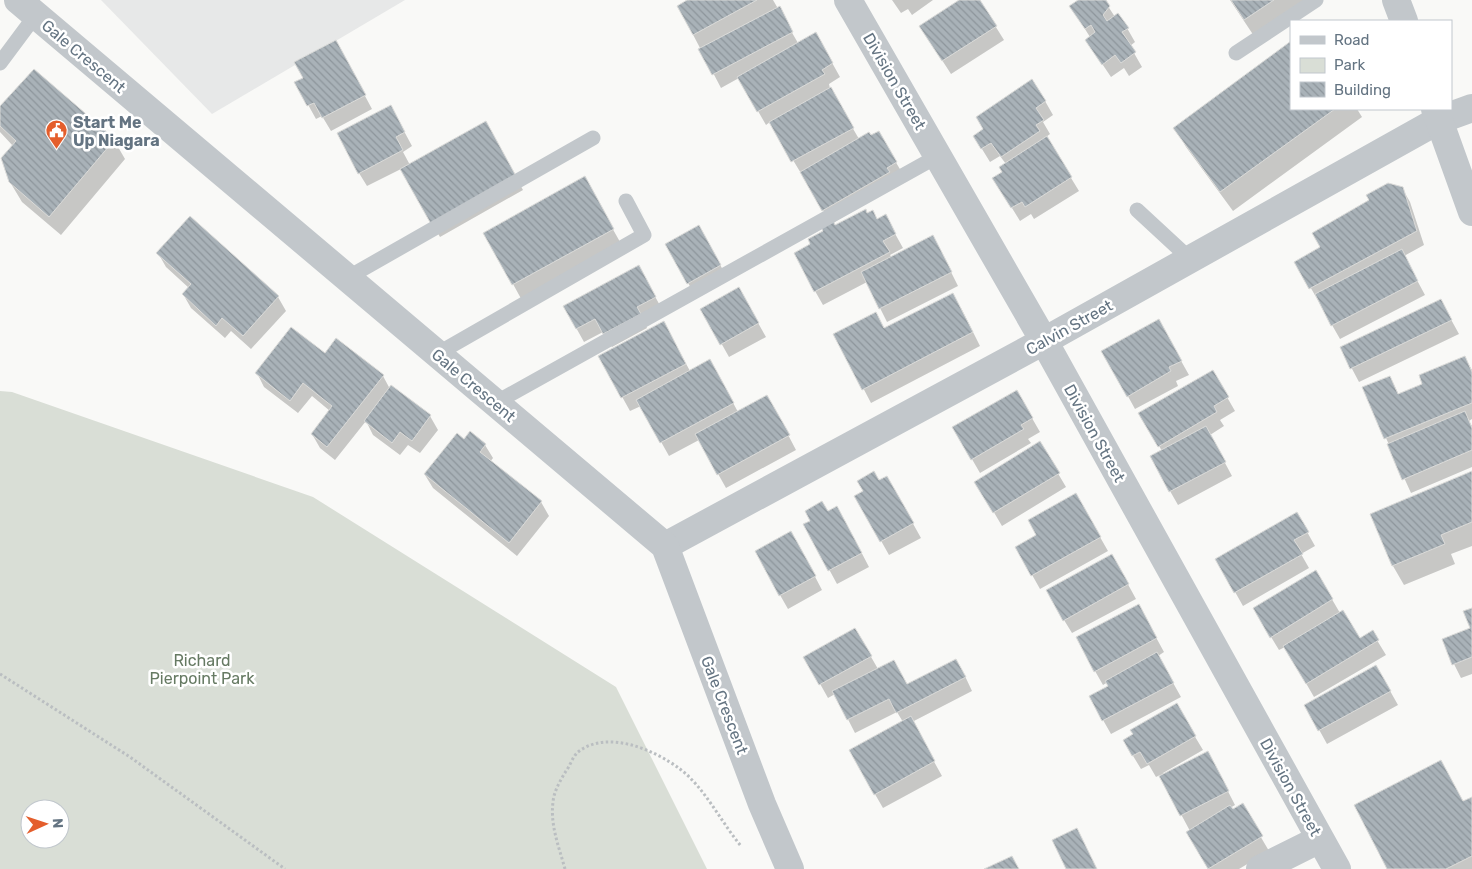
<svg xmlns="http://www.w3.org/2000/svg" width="1472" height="869" font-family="Rubik,sans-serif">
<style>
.built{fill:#e7e8e8}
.park{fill:#d9ded6;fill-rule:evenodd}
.shadow{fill:#0003}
.building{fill:url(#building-back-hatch);stroke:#dbdbd9}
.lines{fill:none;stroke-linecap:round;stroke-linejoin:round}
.path{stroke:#babec1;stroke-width:3;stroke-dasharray:2.5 2.5;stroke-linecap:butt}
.service{stroke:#c2c7cb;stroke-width:15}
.minor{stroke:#c2c7cb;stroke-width:28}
.tertiary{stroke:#c2c7cb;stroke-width:28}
.labels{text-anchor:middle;stroke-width:5;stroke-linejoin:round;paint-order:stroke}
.street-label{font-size:16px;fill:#647482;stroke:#fff}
.poi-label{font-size:16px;font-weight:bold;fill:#647482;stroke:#fff;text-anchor:start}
.park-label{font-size:16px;fill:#667a63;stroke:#fff}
</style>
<defs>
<pattern id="building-back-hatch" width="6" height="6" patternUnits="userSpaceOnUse" patternTransform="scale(1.25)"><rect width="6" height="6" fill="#a9b2b8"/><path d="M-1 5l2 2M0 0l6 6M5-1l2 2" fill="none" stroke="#8d959b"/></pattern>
</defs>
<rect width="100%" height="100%" fill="#f9f9f7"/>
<path class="built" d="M 101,0 L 405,0 L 212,114 Z"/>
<path class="park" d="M 0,391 L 12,392 L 313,497 L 616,687 L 707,869 L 0,869 ZM 30,809 L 60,809 L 60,839 L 30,839 Z"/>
<path class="shadow" d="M 690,0 L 773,0 L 798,43 L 816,34 L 840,77 L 829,84 L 830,89 L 859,139 L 878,132 L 904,176 L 833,223 L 835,227 L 867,214 L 877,220 L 893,230 L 903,248 L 890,255 L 892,258 L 940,250 L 958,286 L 887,322 L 867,282 L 823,305 L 815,291 L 812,245 L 831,223 L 770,122 L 766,125 L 739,78 L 721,88 L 678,6 Z
M 892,0 L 933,0 L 912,15 L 908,9 L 901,13 Z
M 962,0 L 979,0 L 1004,40 L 951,74 L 929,40 Z
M 1080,0 L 1104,0 L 1115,17 L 1127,28 L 1135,42 L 1130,46 L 1142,67 L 1129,76 L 1124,68 L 1111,77 L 1086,40 L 1090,37 L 1071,7 Z
M 1230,0 L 1314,0 L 1256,39 Z
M 343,55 L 372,109 L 331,131 L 322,116 L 316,119 L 296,83 Z
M 1045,101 L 1053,115 L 1043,122 L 1050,134 L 1046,137 L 1079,191 L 1034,219 L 1031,214 L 1020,221 L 994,179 L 1004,173 L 1006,164 L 1000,156 L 990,162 L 974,136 Z
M 0,107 L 114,140 L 125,159 L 61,235 L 22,202 L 10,182 L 13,146 L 0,132 Z
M 1291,109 L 1357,109 L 1362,117 L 1233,211 L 1186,147 L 1175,128 Z
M 398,120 L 412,146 L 403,152 L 410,165 L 485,122 L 523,190 L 440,237 L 401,169 L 367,186 L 359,173 Z
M 584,178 L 624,249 L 524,304 L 513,284 Z
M 1402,188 L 1410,202 L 1424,245 L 1404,256 L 1425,295 L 1340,339 L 1296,262 L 1322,248 Z
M 699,227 L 728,279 L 696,297 L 666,244 Z
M 158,253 L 278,297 L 286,311 L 251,349 L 231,331 L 225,338 L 191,308 L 183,294 L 189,288 L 166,267 Z
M 646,280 L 663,311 L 644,321 L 647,328 L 612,347 L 603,332 L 584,342 L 564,306 Z
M 739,289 L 766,337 L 729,357 L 702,309 Z
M 961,308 L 980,346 L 871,403 L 835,334 L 884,329 Z
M 1448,314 L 1459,334 L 1359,382 L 1341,348 Z
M 1158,320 L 1189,375 L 1176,381 L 1178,386 L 1135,409 L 1103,351 Z
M 671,336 L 690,371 L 710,360 L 738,412 L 775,410 L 796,450 L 726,488 L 699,440 L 669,456 L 641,406 L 630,411 L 600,357 Z
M 325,355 L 383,376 L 390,389 L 430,416 L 438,430 L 420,453 L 408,445 L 400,455 L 373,435 L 366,421 L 335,460 L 320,448 L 312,434 L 330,411 L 312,396 L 298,413 L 264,387 L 257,373 Z
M 1465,358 L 1472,370 L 1472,419 L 1469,421 L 1472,426 L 1472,467 L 1411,493 L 1386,438 L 1390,377 L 1399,395 L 1424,385 Z
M 1212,371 L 1235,411 L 1220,420 L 1224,426 L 1210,435 L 1232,476 L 1178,505 L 1170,491 L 1162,451 L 1140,414 Z
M 1017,392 L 1040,432 L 1028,439 L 1031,443 L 980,473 L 954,428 Z
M 465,441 L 485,445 L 493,458 L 490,462 L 541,502 L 549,516 L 517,556 L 433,488 L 425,475 Z
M 1040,443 L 1066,487 L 1002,526 L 976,482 Z
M 1472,472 L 1472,546 L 1451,554 L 1455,564 L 1404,585 L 1393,566 L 1372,514 Z
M 887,477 L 921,538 L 889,555 L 856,496 Z
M 1076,495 L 1108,551 L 1040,589 L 1017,548 L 1038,536 Z
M 827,513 L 845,521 L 869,567 L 837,584 L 805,525 Z
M 1297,514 L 1315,546 L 1301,554 L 1309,568 L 1243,606 L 1217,560 Z
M 799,546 L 822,590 L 788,609 L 780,595 Z
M 1112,555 L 1136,599 L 1072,633 L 1064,620 Z
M 1316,572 L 1340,613 L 1360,640 L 1372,632 L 1386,655 L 1314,697 L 1285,647 L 1279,650 L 1254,609 Z
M 1472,609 L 1472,674 L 1461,678 L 1454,664 L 1472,628 Z
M 1146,619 L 1164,652 L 1158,656 L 1181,697 L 1111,734 L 1103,720 L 1110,687 L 1108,682 L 1103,685 L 1095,671 Z
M 855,629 L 878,669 L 907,686 L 964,674 L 972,691 L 912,722 L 942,776 L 883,808 L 850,751 L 903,722 L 897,712 L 855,733 L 835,694 L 828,698 L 805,657 Z
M 1376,666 L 1398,705 L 1327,744 L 1306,706 Z
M 1176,705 L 1203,750 L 1163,773 L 1164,775 L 1215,766 L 1235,805 L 1230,808 L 1232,811 L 1242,805 L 1269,851 L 1239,869 L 1209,869 L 1187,832 L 1190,831 L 1160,775 L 1156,777 L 1149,765 L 1141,769 L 1124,741 Z
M 1472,798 L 1472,869 L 1388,869 L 1465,808 Z"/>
<path class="building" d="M 687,0 L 757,0 L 693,35 L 677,6 Z
M 959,0 L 980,0 L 997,26 L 942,61 L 919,26 Z
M 1078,0 L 1106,0 L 1110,6 L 1103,15 L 1107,21 L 1118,13 L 1129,28 L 1122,32 L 1136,52 L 1121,63 L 1115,55 L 1102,65 L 1085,40 L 1095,32 L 1091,25 L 1085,29 L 1069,6 Z
M 1231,0 L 1274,0 L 1244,20 Z
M 780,6 L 793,32 L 712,75 L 698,49 Z
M 816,32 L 833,63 L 822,70 L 825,74 L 757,112 L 737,77 Z
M 336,40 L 366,95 L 322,118 L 314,103 L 307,106 L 294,82 L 303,78 L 294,62 Z
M 1291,41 L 1291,109 L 1335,109 L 1220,192 L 1173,128 Z
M 34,69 L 115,139 L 49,217 L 9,182 L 1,158 L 16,141 L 0,126 L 0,106 Z
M 1032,79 L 1046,101 L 1036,108 L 1044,120 L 1036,125 L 1040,131 L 1001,157 L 991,143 L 981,149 L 973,136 L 983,129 L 976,117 Z
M 831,87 L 854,128 L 791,162 L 769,122 Z
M 391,105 L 405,132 L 396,137 L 403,150 L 358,174 L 337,133 Z
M 486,121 L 516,176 L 431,224 L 400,169 Z
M 879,131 L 897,162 L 887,168 L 890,172 L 822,211 L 800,172 L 869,132 L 871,135 Z
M 1047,136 L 1072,177 L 1025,207 L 1022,202 L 1011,208 L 992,178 L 1002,172 L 999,167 Z
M 585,176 L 614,229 L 512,285 L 483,233 Z
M 1388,183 L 1403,187 L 1417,231 L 1309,289 L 1294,262 L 1320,247 L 1312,233 L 1369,200 L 1366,195 Z
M 866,209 L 867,213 L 873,210 L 877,219 L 886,214 L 896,234 L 883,241 L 890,252 L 814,292 L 794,253 L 810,244 L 808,239 L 823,231 L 821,227 L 833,220 L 835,225 Z
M 190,216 L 279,296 L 243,336 L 222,318 L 216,326 L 182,294 L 191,284 L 156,253 Z
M 699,225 L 721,265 L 687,284 L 665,244 Z
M 933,235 L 952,272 L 879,309 L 861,272 Z
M 1402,249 L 1418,281 L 1331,326 L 1315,294 Z
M 639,265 L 656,297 L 637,307 L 641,314 L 603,334 L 595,319 L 576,329 L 563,306 Z
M 739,287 L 759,323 L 720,345 L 700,309 Z
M 953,293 L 973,332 L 862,390 L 833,334 L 876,312 L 884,328 Z
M 1441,299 L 1452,320 L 1350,369 L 1340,347 Z
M 1159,319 L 1182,361 L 1169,367 L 1171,371 L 1127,397 L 1101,351 Z
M 664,321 L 686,364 L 621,398 L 598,356 Z
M 291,327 L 325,353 L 336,338 L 384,375 L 327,447 L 311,434 L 332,406 L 303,383 L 290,401 L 255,373 Z
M 1465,356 L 1472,372 L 1472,403 L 1384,439 L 1362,387 L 1390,376 L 1398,394 L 1422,384 L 1419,375 Z
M 710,359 L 734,403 L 660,443 L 636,400 Z
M 1213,370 L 1229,397 L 1214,406 L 1217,412 L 1158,447 L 1138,413 Z
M 391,385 L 431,415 L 412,441 L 400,432 L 392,443 L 364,421 Z
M 1017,390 L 1033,418 L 1021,425 L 1024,429 L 971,460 L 952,427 Z
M 767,395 L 790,435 L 717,475 L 695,434 Z
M 1465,411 L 1472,428 L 1472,450 L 1402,480 L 1387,444 Z
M 1206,426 L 1226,462 L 1169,492 L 1150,456 Z
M 470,431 L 486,444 L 480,452 L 542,501 L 509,543 L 424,474 L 457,433 L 464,439 Z
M 1040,441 L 1060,473 L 993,513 L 974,482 Z
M 874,471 L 879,480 L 887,476 L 914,523 L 880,542 L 854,496 L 863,491 L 857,481 Z
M 1472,471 L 1472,522 L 1441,535 L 1445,544 L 1392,566 L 1370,514 Z
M 1076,493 L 1101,537 L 1031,576 L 1015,547 L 1036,535 L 1028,520 Z
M 822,501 L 828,511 L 837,506 L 862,553 L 828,571 L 803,524 L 810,521 L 805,511 Z
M 1297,512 L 1309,532 L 1294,540 L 1303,554 L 1234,593 L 1215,559 Z
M 791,531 L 816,576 L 779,596 L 755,551 Z
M 1112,554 L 1129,584 L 1063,621 L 1046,590 Z
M 1316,570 L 1333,599 L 1270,638 L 1253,608 Z
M 1139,604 L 1157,638 L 1094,672 L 1076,637 Z
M 1472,608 L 1472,657 L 1452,665 L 1442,639 L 1470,628 L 1463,611 Z
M 1343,610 L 1360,638 L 1373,630 L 1379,640 L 1306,684 L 1283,646 Z
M 855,628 L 872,656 L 819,685 L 803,657 Z
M 1157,652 L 1174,683 L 1102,721 L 1089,696 L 1108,686 L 1105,681 Z
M 956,659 L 966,677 L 896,713 L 889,699 L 847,720 L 832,691 L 894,660 L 907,684 Z
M 1376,665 L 1391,691 L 1318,731 L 1304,705 Z
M 1177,703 L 1196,736 L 1147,764 L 1140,752 L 1132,756 L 1123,740 L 1133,734 L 1130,730 Z
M 911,716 L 935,761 L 874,795 L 849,750 Z
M 1208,751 L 1229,791 L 1180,816 L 1159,776 Z
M 1441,760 L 1463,801 L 1472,797 L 1472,856 L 1446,869 L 1387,869 L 1354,805 Z
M 1243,803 L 1263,836 L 1208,869 L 1186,832 L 1230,805 L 1233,809 Z
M 1077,828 L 1097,869 L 1066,869 L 1052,840 Z
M 1012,856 L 1019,869 L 984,869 Z"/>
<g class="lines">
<path class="path" d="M 0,674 L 130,757 L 285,869
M 565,869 C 559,847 550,825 553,802 C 554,791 560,781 566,771 C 570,766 573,756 578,752 C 607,729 655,750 680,769 C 705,788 721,822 741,846"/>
<path class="service" d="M 1236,53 L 1316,0
M 0,63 L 35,16
M 1137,210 L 1190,259
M 347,278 L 593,138
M 437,354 L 644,235 L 626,201
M 495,403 L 938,156"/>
<path class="minor" d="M 848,0 L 1044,341 L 1337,869
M 665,546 L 1044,341 L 1439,120 L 1472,108
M 1260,869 L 1320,839"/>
<path class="tertiary" d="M 18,0 L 665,546 L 762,804 L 790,869
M 1396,0 L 1404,21
M 1435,109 L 1472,212"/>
</g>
<defs>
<symbol id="civic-pin" viewBox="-11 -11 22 30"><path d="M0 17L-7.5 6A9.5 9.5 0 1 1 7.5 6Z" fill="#e45e2c" stroke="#fff"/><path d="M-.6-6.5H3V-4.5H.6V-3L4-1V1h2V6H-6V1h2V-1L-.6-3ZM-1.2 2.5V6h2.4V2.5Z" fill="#fff"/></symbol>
</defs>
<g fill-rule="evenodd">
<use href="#civic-pin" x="44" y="118" width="25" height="34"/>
</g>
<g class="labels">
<g class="street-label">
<text transform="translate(84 56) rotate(40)" y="6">Gale Crescent</text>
<text transform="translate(895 81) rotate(60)" y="6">Division Street</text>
<text transform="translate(1069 327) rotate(-29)" y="6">Calvin Street</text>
<text transform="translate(474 385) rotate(40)" y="6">Gale Crescent</text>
<text transform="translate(1095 433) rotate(61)" y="6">Division Street</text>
<text transform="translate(725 705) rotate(69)" y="6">Gale Crescent</text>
<text transform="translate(1291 787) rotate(61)" y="6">Division Street</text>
</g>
<g class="poi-label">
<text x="73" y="128">Start Me<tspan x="73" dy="18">Up Niagara</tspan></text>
</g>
<g class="park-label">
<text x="202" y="666">Richard<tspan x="202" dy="18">Pierpoint Park</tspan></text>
</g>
</g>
<rect x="1290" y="20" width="162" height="90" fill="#ffffff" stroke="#c1c7cd"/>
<rect x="1300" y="36" width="25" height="8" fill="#c2c7cb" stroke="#c1c7cd"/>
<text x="1334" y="45" font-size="15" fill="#647482">Road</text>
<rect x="1300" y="58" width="25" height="15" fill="#d9ded6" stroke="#c1c7cd"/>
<text x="1334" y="70" font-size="15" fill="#647482">Park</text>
<rect x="1300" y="82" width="25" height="15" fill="url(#building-back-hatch)" stroke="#c1c7cd"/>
<text x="1334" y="95" font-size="15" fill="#647482">Building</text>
<g transform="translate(45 824) rotate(87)"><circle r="24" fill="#ffffff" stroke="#c1c7cd"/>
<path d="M0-4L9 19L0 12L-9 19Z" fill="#e45e2c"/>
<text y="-8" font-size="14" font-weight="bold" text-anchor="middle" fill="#647482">N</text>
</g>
</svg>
